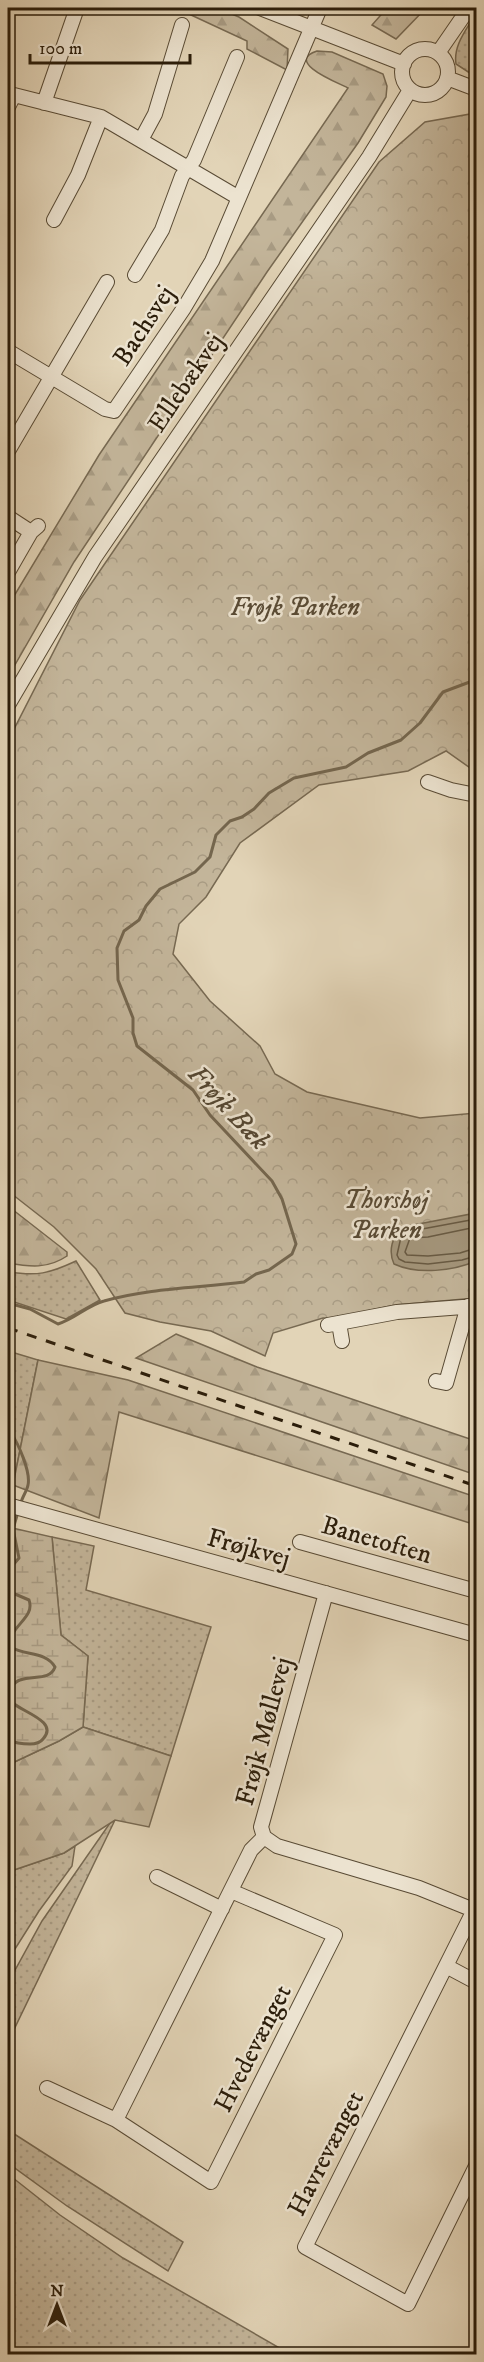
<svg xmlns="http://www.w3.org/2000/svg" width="484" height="2362" font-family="'IM FELL DW Pica',serif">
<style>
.grass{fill:url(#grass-dots);stroke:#776952;stroke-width:1.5}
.forest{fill:url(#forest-firs);stroke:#776952;stroke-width:1.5}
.wetland{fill:url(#wetland-marsh);stroke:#776952;stroke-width:1.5}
.park{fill:url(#park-crowns);stroke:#776952;stroke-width:1.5}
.water{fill:#a4967c;stroke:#74664e;stroke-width:1.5}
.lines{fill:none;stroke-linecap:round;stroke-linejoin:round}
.shore{stroke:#685a43;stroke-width:1.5}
.stream{stroke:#74664e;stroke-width:3}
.minor-casing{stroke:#594b35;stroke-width:16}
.minor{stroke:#ece3d0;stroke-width:14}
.rail{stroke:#2b1d0a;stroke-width:3;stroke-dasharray:10 10;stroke-linecap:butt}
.labels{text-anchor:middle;stroke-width:5;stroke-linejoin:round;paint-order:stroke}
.street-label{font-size:26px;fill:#2b1d0a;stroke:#ece3d0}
.park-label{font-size:26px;font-style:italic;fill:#594b35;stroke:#ece3d0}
.water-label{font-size:27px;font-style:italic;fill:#554732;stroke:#ece3d0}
</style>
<defs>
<pattern id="grass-dots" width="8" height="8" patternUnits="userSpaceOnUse" patternTransform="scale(1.5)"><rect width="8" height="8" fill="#c3b59a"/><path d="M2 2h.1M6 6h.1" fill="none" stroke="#a89b83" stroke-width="1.8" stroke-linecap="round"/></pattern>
<pattern id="forest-firs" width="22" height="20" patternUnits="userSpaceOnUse" patternTransform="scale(1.5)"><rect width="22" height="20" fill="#c3b59a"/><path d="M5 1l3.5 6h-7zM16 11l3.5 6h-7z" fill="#a89b83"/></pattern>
<pattern id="wetland-marsh" width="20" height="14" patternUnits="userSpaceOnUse" patternTransform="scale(1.5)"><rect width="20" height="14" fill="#c3b59a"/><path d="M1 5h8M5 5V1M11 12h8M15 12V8" fill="none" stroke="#a89b83"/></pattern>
<pattern id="park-crowns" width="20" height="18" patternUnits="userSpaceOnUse" patternTransform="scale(1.5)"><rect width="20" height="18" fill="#c3b59a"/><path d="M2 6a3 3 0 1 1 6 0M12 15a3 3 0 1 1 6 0" fill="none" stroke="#a89b83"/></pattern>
</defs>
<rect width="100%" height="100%" fill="#e2d4b7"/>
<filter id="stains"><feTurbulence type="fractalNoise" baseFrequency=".00333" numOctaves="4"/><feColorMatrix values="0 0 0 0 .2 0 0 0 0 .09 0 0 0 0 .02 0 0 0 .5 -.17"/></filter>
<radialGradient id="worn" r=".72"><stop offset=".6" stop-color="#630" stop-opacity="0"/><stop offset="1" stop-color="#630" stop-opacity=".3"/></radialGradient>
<path class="grass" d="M 476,13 L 476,77 L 456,64 C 453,45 467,29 476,13 Z
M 76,1261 L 100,1300 L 66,1319 L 8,1300 L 8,1272 C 38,1276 48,1274 76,1261 Z
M 8,1351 L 38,1360 L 13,1485 L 8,1484 Z
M 52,1537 L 94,1546 L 86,1590 L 211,1627 L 171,1756 L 83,1727 L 88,1656 L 61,1635 Z
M 115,1820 L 8,2042 L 8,1983 L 42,1921 L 110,1823 Z
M 75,1846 L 72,1866 L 39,1911 L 15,1949 L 8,1954 L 8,1872 L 64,1853 Z
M 8,2130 L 183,2242 L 168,2271 L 67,2206 L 8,2163 Z
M 8,2174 L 60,2215 L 123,2258 L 290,2354 L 8,2354 Z"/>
<path class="forest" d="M 176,8 L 217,8 L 239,17 L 288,49 L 287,70 L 247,49 L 247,41 Z
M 387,8 L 426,8 L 396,39 L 372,25 Z
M 317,51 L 332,52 L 383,74 L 387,86 L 386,97 L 358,143 L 267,272 L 74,562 L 8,677 L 8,606 L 99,455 L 348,88 C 341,84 283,62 317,51 Z
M 8,1206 L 67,1252 L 67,1256 C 48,1269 30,1267 8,1263 Z
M 176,1334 L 257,1367 L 476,1441 L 476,1475 L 136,1358 Z
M 38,1360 L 128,1380 L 476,1497 L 476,1525 L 119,1412 L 99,1518 L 13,1485 Z
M 83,1727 L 171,1756 L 149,1827 L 115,1820 L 64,1853 L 8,1872 L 8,1765 L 59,1741 Z"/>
<path class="wetland" d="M 8,1527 L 52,1537 L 61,1635 L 88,1656 L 83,1727 L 59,1741 L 8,1765 Z"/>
<path class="park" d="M 476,113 L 476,772 L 446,751 L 408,771 L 319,785 L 240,843 L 206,897 L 179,924 L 173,954 L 210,1001 L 260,1046 L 275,1074 L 307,1092 L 420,1118 L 476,1113 L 476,1298 L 395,1305 L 334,1318 L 323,1318 L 273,1333 L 265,1356 L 211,1331 L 160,1322 L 125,1313 L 96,1269 L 54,1227 L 8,1191 L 8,741 L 80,600 L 379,162 L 425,122 Z"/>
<path class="water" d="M 476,1213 L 476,1261 C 453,1271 418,1275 394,1264 C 388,1251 392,1236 403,1227 Z"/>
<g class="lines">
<path class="shore" d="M 476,1219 L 406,1232 L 401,1237 L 397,1255 L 399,1259 L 405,1262 L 428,1264 L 462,1260 L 476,1256
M 476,1227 L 428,1237 L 410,1238 L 405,1252 L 407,1255 L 428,1256 L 460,1253 L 476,1248"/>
<path class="stream" d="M 8,1303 L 30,1309 L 58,1324 C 75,1319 88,1305 104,1301 C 150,1288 197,1288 244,1282 L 256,1274 L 269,1270 L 292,1254 L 296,1244 L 282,1199 L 272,1181 L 210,1115 L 193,1090 L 137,1046 L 133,1033 L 133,1018 L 118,980 L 117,948 L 124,931 L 139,920 L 146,906 L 160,889 L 195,872 L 210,857 L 216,835 L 230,821 L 242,817 L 254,809 L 269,793 L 294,778 L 346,767 L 368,753 L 401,740 L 420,723 L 443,692 L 475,680 L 476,676
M 8,1432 L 11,1433 C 18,1443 31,1472 28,1485 C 27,1491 22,1497 21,1503
M 8,1571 L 19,1558 L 13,1529 L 18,1512
M 8,1591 L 29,1600 C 36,1619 6,1627 11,1647 C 24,1656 46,1651 55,1667 C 50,1681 33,1675 20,1680 C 16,1681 12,1686 9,1689 C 9,1694 9,1698 12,1702 C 19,1711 60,1721 43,1739 C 40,1743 35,1744 30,1744 C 22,1744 15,1743 8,1740"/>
<defs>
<path id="minor" d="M 260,8 L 404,64
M402 72a23 23 0 1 1 46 0a23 23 0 1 1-46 0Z
M 438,53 L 469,8
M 447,78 L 476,89
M 44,103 L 77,8
M 8,107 L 14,95 L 101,117 L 239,198
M 141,140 L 155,114 L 182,25
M 54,220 L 78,175 L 101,117
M 135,275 L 162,230 L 182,176 L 194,160 L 237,57
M 8,351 L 105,409 L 114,411 L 184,308 L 212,261 L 320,8
M 8,451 L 107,282
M 8,517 L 31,532
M 8,572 L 31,532 L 38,526
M 8,705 L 95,557 L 369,157 L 410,90
M 428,782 L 451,790 L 476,795
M 339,1323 L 342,1341
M 328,1325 L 397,1312 L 476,1306
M 436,1381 L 446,1383 L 468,1306
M 8,1505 L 476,1635
M 300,1542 L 476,1591
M 326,1593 L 261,1827 L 264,1837 L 277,1846 L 419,1888 L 476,1911
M 157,1877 L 222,1909
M 231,1891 L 335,1935 L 211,2182 L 116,2120 L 251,1850 L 264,1837
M 474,1910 L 305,2247 L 408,2304 L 476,2166
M 446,1966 L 476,1982
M 47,2088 L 116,2120"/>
</defs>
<use href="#minor" class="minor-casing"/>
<use href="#minor" class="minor"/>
<path class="rail" d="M 8,1328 L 476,1486"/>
</g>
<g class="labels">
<g class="street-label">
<text transform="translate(143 325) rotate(-57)" y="9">Bachsvej</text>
<text transform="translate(185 382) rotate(-56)" y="9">Ellebækvej</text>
<text transform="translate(377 1539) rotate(16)" y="9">Banetoften</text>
<text transform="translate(249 1547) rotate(15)" y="9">Frøjkvej</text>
<text transform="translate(263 1731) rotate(-75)" y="9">Frøjk Møllevej</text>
<text transform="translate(252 2048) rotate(-63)" y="9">Hvedevænget</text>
<text transform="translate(325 2153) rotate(-63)" y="9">Havrevænget</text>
</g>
<g class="park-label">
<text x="295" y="615">Frøjk Parken</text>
<text x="386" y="1208">Thorshøj<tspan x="386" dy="30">Parken</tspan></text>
</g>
<g class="water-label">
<text transform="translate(229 1107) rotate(47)" y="9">Frøjk Bæk</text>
</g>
</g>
<rect width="484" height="2362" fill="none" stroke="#e2d4b7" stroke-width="30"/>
<rect x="9" y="9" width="466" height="2344" fill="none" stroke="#2b1d0a" stroke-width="3"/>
<rect x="15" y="15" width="454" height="2332" fill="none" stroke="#2b1d0a" stroke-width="1.5"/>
<g transform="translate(57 2305)" stroke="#ece3d0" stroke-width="4.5" paint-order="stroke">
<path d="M0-4.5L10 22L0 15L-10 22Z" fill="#2b1d0a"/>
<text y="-9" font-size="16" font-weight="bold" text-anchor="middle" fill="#2b1d0a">N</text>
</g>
<path d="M30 54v9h160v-9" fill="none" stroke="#2b1d0a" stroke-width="3"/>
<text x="39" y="54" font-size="18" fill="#2b1d0a" stroke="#ece3d0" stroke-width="4.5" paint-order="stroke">100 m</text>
<rect width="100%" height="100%" filter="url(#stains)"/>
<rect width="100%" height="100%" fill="url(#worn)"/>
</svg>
